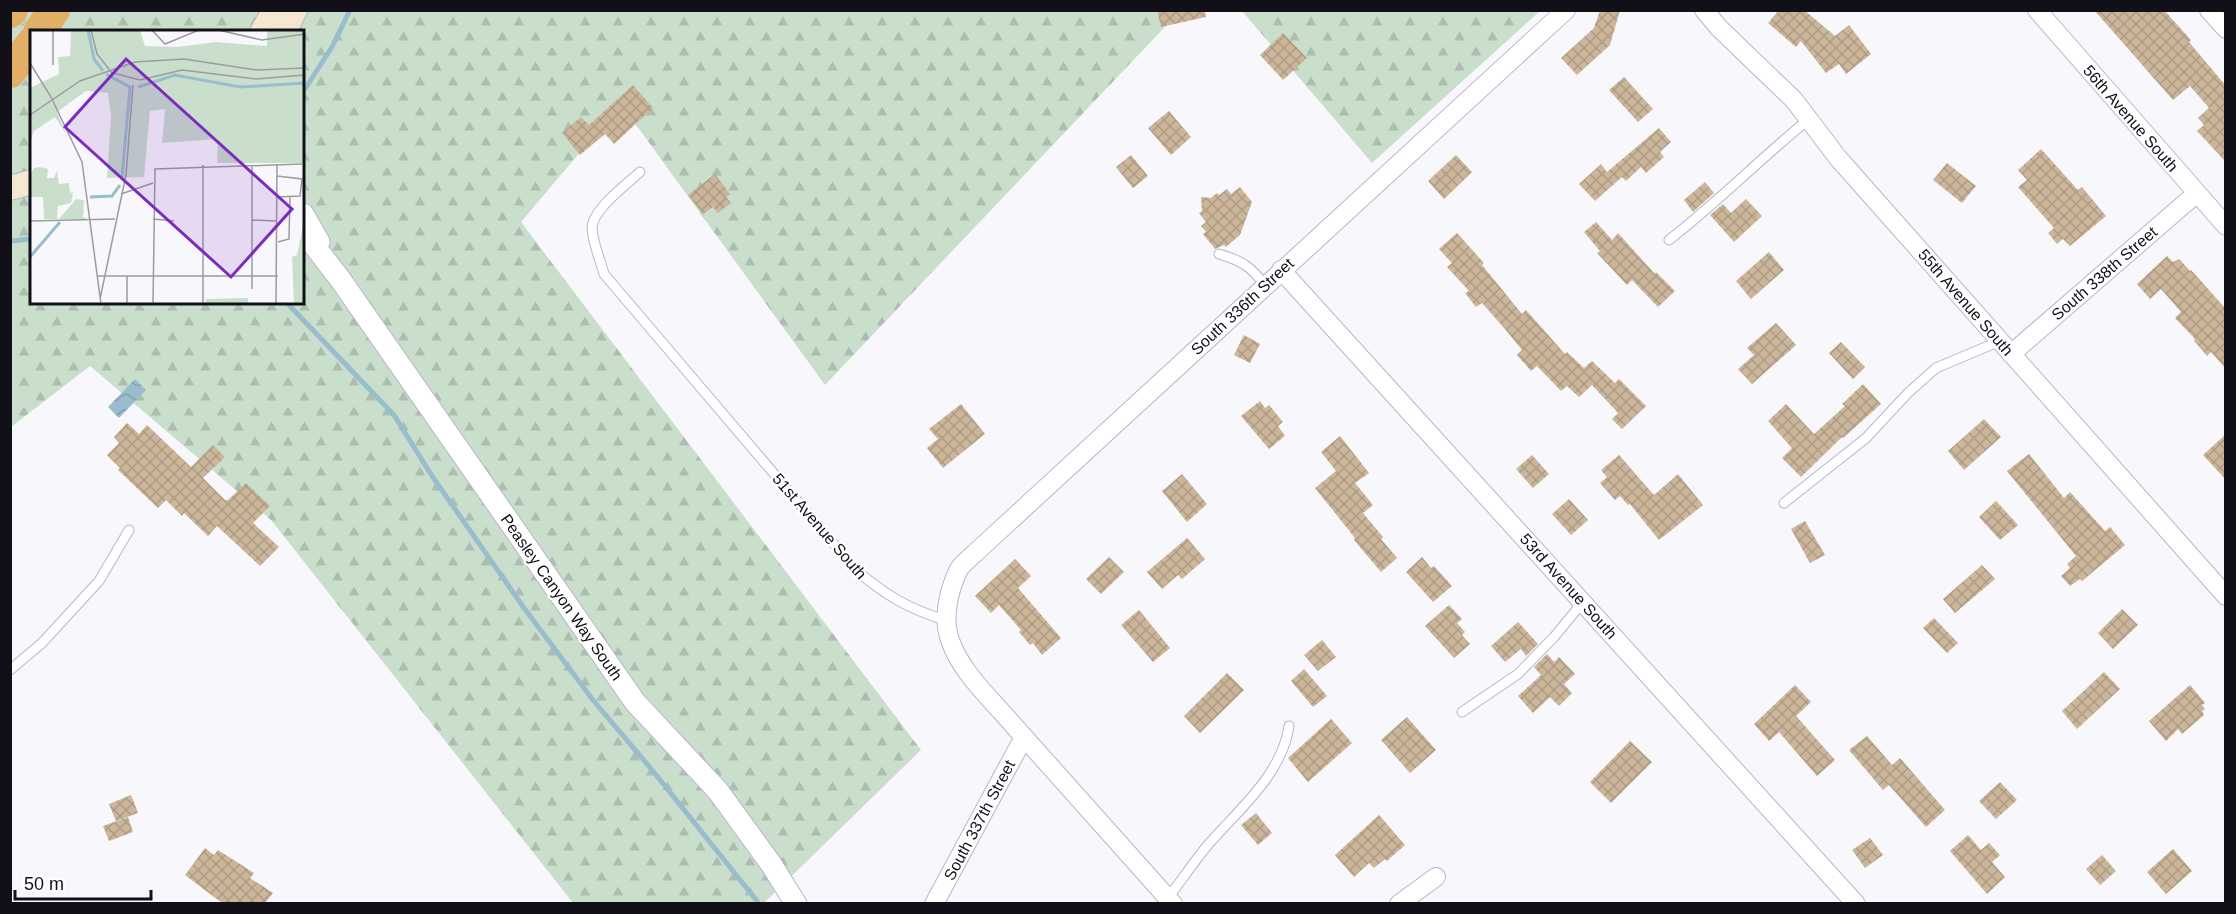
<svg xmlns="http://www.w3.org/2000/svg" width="2236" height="914" font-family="Arial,sans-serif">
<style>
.forest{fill:url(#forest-firs);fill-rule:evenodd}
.water{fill:url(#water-waves)}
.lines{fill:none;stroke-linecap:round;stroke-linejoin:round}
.stream{stroke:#99bdcd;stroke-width:5}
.building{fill:url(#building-cross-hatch)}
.service-casing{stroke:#b8b5cc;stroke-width:11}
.minor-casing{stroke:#b8b5cc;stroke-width:20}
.tertiary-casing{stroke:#b8b5cc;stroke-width:23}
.secondary-casing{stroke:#b8b5cc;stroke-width:26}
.motorway-casing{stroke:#d4d4d5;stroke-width:34}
.service{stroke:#fff;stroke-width:9}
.minor{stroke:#fff;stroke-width:18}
.tertiary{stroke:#fff;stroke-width:21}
.secondary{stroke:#f6e7d1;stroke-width:24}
.motorway{stroke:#e2af67;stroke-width:32}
.labels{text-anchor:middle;stroke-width:5;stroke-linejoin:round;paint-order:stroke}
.street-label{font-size:16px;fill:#111018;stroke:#fff}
.inset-river{fill:none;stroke:#99bdcd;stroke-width:3}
.inset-road{fill:none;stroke:#9c9ba1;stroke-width:1.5}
.view{fill:#7b2cbf;fill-opacity:0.15;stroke:#7b2cbf;stroke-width:3}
.inset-edge{fill:none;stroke:#111018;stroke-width:3}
</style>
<defs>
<pattern id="forest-firs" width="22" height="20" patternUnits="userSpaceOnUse" patternTransform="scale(1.5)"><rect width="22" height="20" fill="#c9dfcc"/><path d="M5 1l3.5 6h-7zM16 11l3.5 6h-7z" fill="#acbeae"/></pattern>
<pattern id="water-waves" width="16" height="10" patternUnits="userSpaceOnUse" patternTransform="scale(1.5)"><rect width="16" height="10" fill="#99bdcd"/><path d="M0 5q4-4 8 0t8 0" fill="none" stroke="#83a1af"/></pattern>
<pattern id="building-cross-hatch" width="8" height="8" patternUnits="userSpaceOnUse" patternTransform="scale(1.5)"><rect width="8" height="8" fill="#cbb69a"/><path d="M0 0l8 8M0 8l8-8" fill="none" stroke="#ad9b84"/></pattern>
</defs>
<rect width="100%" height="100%" fill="#f8f8fc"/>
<path class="forest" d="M 11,11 L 1180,11 L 825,385 L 621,104 L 521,222 L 921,750 L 764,903 L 573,903 L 271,520 L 90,366 L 11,427 ZM 32,32 L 303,32 L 303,303 L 32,303 Z
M 1242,11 L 1540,11 L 1372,163 Z"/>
<path class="water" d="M 135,379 L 146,390 L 119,418 L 108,407 Z"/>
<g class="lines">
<path class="stream" d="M 303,92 L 332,47 L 350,10
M 10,241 L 32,239
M 287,303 L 394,415 L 432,476 L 524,608 L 593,700 L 657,776 L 757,901"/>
</g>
<path class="building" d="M 1157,10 L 1205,10 L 1206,17 L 1161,27 Z
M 1600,10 L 1620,10 L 1610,45 L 1577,75 L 1561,58 L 1594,28 Z
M 1779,10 L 1804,10 L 1835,36 L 1849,25 L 1871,54 L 1846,74 L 1839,64 L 1826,73 L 1801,41 L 1796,47 L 1768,23 Z
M 2094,10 L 2164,10 L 2191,40 L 2189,42 L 2226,86 L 2226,162 L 2197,131 L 2204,125 L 2198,118 L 2209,108 L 2190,86 L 2173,100 Z
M 1283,33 L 1307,58 L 1283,80 L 1260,55 Z
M 1624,77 L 1653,109 L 1638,122 L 1609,90 Z
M 633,85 L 653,108 L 614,144 L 605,134 L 580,155 L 562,133 L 581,117 L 589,125 Z
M 1169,111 L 1191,137 L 1171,155 L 1148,128 Z
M 1659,128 L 1671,142 L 1660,152 L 1664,157 L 1646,173 L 1641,167 L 1626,181 L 1622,177 L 1595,201 L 1579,184 L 1601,164 L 1607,172 Z
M 2041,149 L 2078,190 L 2082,187 L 2106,216 L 2070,246 L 2063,239 L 2057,244 L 2048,233 L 2054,228 L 2018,187 L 2027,180 L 2018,170 Z
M 1131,155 L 1148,176 L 1133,188 L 1116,167 Z
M 1456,155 L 1472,172 L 1444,199 L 1428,181 Z
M 1947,163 L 1976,186 L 1962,203 L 1933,180 Z
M 715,174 L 730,194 L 726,197 L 731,203 L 718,213 L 713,207 L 703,214 L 688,195 Z
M 1705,182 L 1714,193 L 1693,212 L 1684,200 Z
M 1240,187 L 1252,202 L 1240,235 L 1226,247 L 1224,245 L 1215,249 L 1203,234 L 1206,232 L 1201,226 L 1206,222 L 1199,213 L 1202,211 L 1201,197 L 1211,198 L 1217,193 L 1219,195 L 1227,189 L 1231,194 Z
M 1746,199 L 1762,216 L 1734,242 L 1710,215 L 1723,204 L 1731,213 Z
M 1596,222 L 1612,240 L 1618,233 L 1655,274 L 1656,272 L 1675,291 L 1658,307 L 1632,280 L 1627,285 L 1597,253 L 1600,251 L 1584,232 Z
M 1457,233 L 1484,263 L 1482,265 L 1522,314 L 1526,310 L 1565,354 L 1567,352 L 1584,368 L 1592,361 L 1615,383 L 1619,379 L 1646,406 L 1622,429 L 1612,419 L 1618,413 L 1592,385 L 1579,397 L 1567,386 L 1561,391 L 1537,366 L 1531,371 L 1517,355 L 1522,350 L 1505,329 L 1482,303 L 1476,307 L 1465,293 L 1469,291 L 1447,267 L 1452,263 L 1439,249 Z
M 1769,252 L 1784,270 L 1751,299 L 1736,281 Z
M 2167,256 L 2173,262 L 2179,259 L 2190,271 L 2191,270 L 2226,309 L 2226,369 L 2211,352 L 2207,356 L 2194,341 L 2195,339 L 2175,318 L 2181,312 L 2161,289 L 2150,299 L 2137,284 Z
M 1776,323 L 1796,345 L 1752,384 L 1738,369 L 1754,355 L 1747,348 Z
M 1244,335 L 1260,344 L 1250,363 L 1234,355 Z
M 1841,342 L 1865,367 L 1853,379 L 1829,353 Z
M 1863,384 L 1881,404 L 1843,438 L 1842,437 L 1801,477 L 1782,458 L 1792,448 L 1768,421 L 1786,404 L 1814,434 L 1845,406 L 1842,404 Z
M 1260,401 L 1265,408 L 1269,405 L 1283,422 L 1278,426 L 1285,436 L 1269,449 L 1241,416 Z
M 961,404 L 985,434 L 943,468 L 927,448 L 938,439 L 929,429 Z
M 1984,419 L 2001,437 L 1964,470 L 1948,451 Z
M 127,423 L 139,434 L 147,425 L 191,467 L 213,445 L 225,457 L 203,478 L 225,500 L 228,500 L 246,483 L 270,506 L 253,523 L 279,547 L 260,566 L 217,526 L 208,536 L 184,513 L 182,516 L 166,500 L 158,508 L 118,470 L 120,468 L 107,455 L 119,443 L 114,437 Z
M 2226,434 L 2226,480 L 2203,455 Z
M 1340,436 L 1369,473 L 1355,483 L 1373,505 L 1363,513 L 1383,537 L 1381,539 L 1397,558 L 1381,572 L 1354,540 L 1355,538 L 1315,488 L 1336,471 L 1321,452 Z
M 2029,454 L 2064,498 L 2070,492 L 2105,531 L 2110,527 L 2125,545 L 2082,581 L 2080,579 L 2070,586 L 2061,576 L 2070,568 L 2067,564 L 2076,556 L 2007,471 Z
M 1532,455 L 1549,474 L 1533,488 L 1516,469 Z
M 1619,455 L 1654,495 L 1678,474 L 1703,505 L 1659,540 L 1630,504 L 1628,505 L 1620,496 L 1615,500 L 1600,483 L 1607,477 L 1601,470 Z
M 1182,474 L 1207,504 L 1187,522 L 1162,491 Z
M 1569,499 L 1588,520 L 1571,535 L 1552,514 Z
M 1996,501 L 2018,525 L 2000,540 L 1979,517 Z
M 1805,521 L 1825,555 L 1810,563 L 1791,529 Z
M 1187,538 L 1205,559 L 1182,579 L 1178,575 L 1162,589 L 1147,572 Z
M 1109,557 L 1124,572 L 1101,594 L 1086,579 Z
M 1422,557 L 1431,568 L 1434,566 L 1452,586 L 1433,602 L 1406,572 Z
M 1015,559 L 1031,576 L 1018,588 L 1061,638 L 1042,655 L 1033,643 L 1030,645 L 1019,632 L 1021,630 L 999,605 L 991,613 L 975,596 Z
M 1982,565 L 1995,579 L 1955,613 L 1943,599 Z
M 1449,605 L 1462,619 L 1457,623 L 1465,632 L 1462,635 L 1470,644 L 1454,658 L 1425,626 Z
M 2122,609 L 2138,625 L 2113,649 L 2098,633 Z
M 1139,610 L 1170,648 L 1153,662 L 1121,625 Z
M 1934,618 L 1958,643 L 1947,653 L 1923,628 Z
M 1518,622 L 1538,644 L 1526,656 L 1521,649 L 1505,662 L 1491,646 Z
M 1322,640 L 1336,657 L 1318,671 L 1304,655 Z
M 1547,654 L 1554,662 L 1559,657 L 1575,674 L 1564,684 L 1572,693 L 1559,706 L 1550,697 L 1533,713 L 1518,696 L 1541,675 L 1534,667 Z
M 1304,669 L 1327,696 L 1313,707 L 1291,681 Z
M 2104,672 L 2120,689 L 2077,729 L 2062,711 Z
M 1227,673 L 1244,690 L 1200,733 L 1184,716 Z
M 1795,685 L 1811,702 L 1796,716 L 1835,760 L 1817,776 L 1779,732 L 1769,741 L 1754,724 Z
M 2190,685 L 2205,703 L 2202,705 L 2205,709 L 2202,711 L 2204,715 L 2182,734 L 2178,729 L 2166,741 L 2149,721 Z
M 1407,717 L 1436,750 L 1410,773 L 1381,740 Z
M 1331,719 L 1352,743 L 1308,782 L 1288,758 Z
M 1867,736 L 1892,765 L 1900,758 L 1945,810 L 1926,827 L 1889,785 L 1883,790 L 1849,750 Z
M 1630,741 L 1652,762 L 1611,803 L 1590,782 Z
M 2000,782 L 2017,800 L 1996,819 L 1979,801 Z
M 131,795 L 138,813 L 116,821 L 109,804 Z
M 1256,813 L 1272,833 L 1258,845 L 1241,825 Z
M 1379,815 L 1405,845 L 1387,861 L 1385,859 L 1374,868 L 1369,863 L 1354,877 L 1335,855 Z
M 128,817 L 133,832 L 109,841 L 103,826 Z
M 1968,835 L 1981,850 L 1989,843 L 2000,855 L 1992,862 L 2005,877 L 1987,894 L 1950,851 Z
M 1870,838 L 1883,855 L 1865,868 L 1852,850 Z
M 205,848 L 214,855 L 218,850 L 254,873 L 250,878 L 273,893 L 265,903 L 222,903 L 185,875 Z
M 2173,849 L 2192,871 L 2166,894 L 2147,872 Z
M 2102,855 L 2116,871 L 2100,885 L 2086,869 Z"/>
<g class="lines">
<defs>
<path id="service" d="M 640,172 C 627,184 592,210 592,228 C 593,244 600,259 604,274 L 856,570 C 885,595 909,609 945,620
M 1669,240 C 1718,202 1761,158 1809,119
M 1219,254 C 1242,261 1251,266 1265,286
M 1784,503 L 1866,438 L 1908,393 L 1936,368 L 2000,341
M 10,670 L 42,643 L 99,581 L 129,530
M 1462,712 L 1518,674 L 1554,637 L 1583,602
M 1168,898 C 1181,881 1193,863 1207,846 C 1238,810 1282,775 1289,726"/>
<path id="minor" d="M 1704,10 L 1719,28 L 1794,100 L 1838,158 L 2226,596
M 2037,10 L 2226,226
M 2209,10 L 2226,29
M 1281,270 L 1856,904
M 2011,354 L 2197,193
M 934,904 L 1024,737
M 1173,904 C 1120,845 1067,786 1015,727 C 993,701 961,673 950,640 C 942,618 949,589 959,569 C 963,563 970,558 975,553 L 1566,10
M 1399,904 L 1436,877"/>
<path id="tertiary" d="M 303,214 L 319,242
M 303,231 L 340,279 L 635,702 L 718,791 L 771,864 L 796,904"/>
<path id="secondary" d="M 262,32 L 275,10
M 284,32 L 295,10
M 10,188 L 32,182"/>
<path id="motorway" d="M 10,12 L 12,10
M 39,32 L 54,10
M 10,72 L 32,43"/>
</defs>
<use href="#service" class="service-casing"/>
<use href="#minor" class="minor-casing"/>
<use href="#tertiary" class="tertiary-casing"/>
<use href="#secondary" class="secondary-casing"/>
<use href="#motorway" class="motorway-casing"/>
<use href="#service" class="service"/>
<use href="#minor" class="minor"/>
<use href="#tertiary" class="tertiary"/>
<use href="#secondary" class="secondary"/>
<use href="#motorway" class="motorway"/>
</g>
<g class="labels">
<g class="street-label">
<text transform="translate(2131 118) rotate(49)" y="6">56th Avenue South</text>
<text transform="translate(2104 273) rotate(-41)" y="6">South 338th Street</text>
<text transform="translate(1966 302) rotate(49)" y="6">55th Avenue South</text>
<text transform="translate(1242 306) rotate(-43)" y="6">South 336th Street</text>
<text transform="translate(820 526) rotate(49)" y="6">51st Avenue South</text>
<text transform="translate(1569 586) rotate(48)" y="6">53rd Avenue South</text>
<text transform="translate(562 597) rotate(55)" y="6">Peasley Canyon Way South</text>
<text transform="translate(979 820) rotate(-62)" y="6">South 337th Street</text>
</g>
</g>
<g transform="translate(30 30)">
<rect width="274" height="274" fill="#f8f8fc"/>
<path d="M 10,137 L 18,139 L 17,148 L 24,148 L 27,141 L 29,154 L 39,153 L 40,163 L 43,162 L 41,173 L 28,176 L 27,189 L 14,189 L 13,167 L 0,167 L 0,145 L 4,138 ZM 46,169 L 54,170 L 53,187 L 57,189 L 29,189 Z" fill="#c9dfcc"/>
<path d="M 41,0 L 110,0 L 115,16 L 148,17 L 186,12 L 237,16 L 237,0 L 274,0 L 274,133 L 187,133 L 188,109 L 132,113 L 135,79 L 120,81 L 114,147 L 77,148 L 81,86 L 78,63 L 56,61 L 27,82 L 36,104 L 25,87 L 4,101 L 0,112 L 0,58 L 29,44 L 28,27 L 40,26 ZM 274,191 L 274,274 L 264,274 L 262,227 L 267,225 ZM 218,268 L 218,274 L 176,274 L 176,269 Z" fill="#c9dfcc"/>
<path class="inset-river" d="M 58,0 L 64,29 L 73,41M 76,44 L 100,57 L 92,147M 108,57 L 145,45 L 210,57 L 275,53M 60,167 L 82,166 L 90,155M 0,227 L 30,192"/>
<path class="inset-road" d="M 61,0 L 67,24 L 82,43M 122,0 L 135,14 L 169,0M 188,0 L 232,10 L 275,4M 0,33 L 21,67 L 52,132 L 71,274M 23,35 L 23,0M 83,43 L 110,50 L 152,40 L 226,49 L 275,45M 0,85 L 50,51 L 105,32 L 154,29 L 226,40 L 275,38M 247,146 L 272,149 L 270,166 L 247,167M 91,164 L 123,153M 123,189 L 144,191M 222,190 L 247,191M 0,191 L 85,189M 248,212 L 259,209 L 260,167M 68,246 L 248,246M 97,246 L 97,274M 222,259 L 222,135M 70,269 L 96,145 L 103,55M 123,274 L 125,139 L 272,134M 173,274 L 173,135M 246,274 L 247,134"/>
<path class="view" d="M 96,29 L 262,179 L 201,247 L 35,97 Z"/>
<rect width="274" height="274" class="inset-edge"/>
</g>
<rect width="2236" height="914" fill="none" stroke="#111018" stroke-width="24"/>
<path d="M15 890v9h136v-9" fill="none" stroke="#111018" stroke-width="3"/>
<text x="24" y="890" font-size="18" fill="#111018" stroke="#ffffff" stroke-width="4.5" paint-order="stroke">50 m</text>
</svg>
